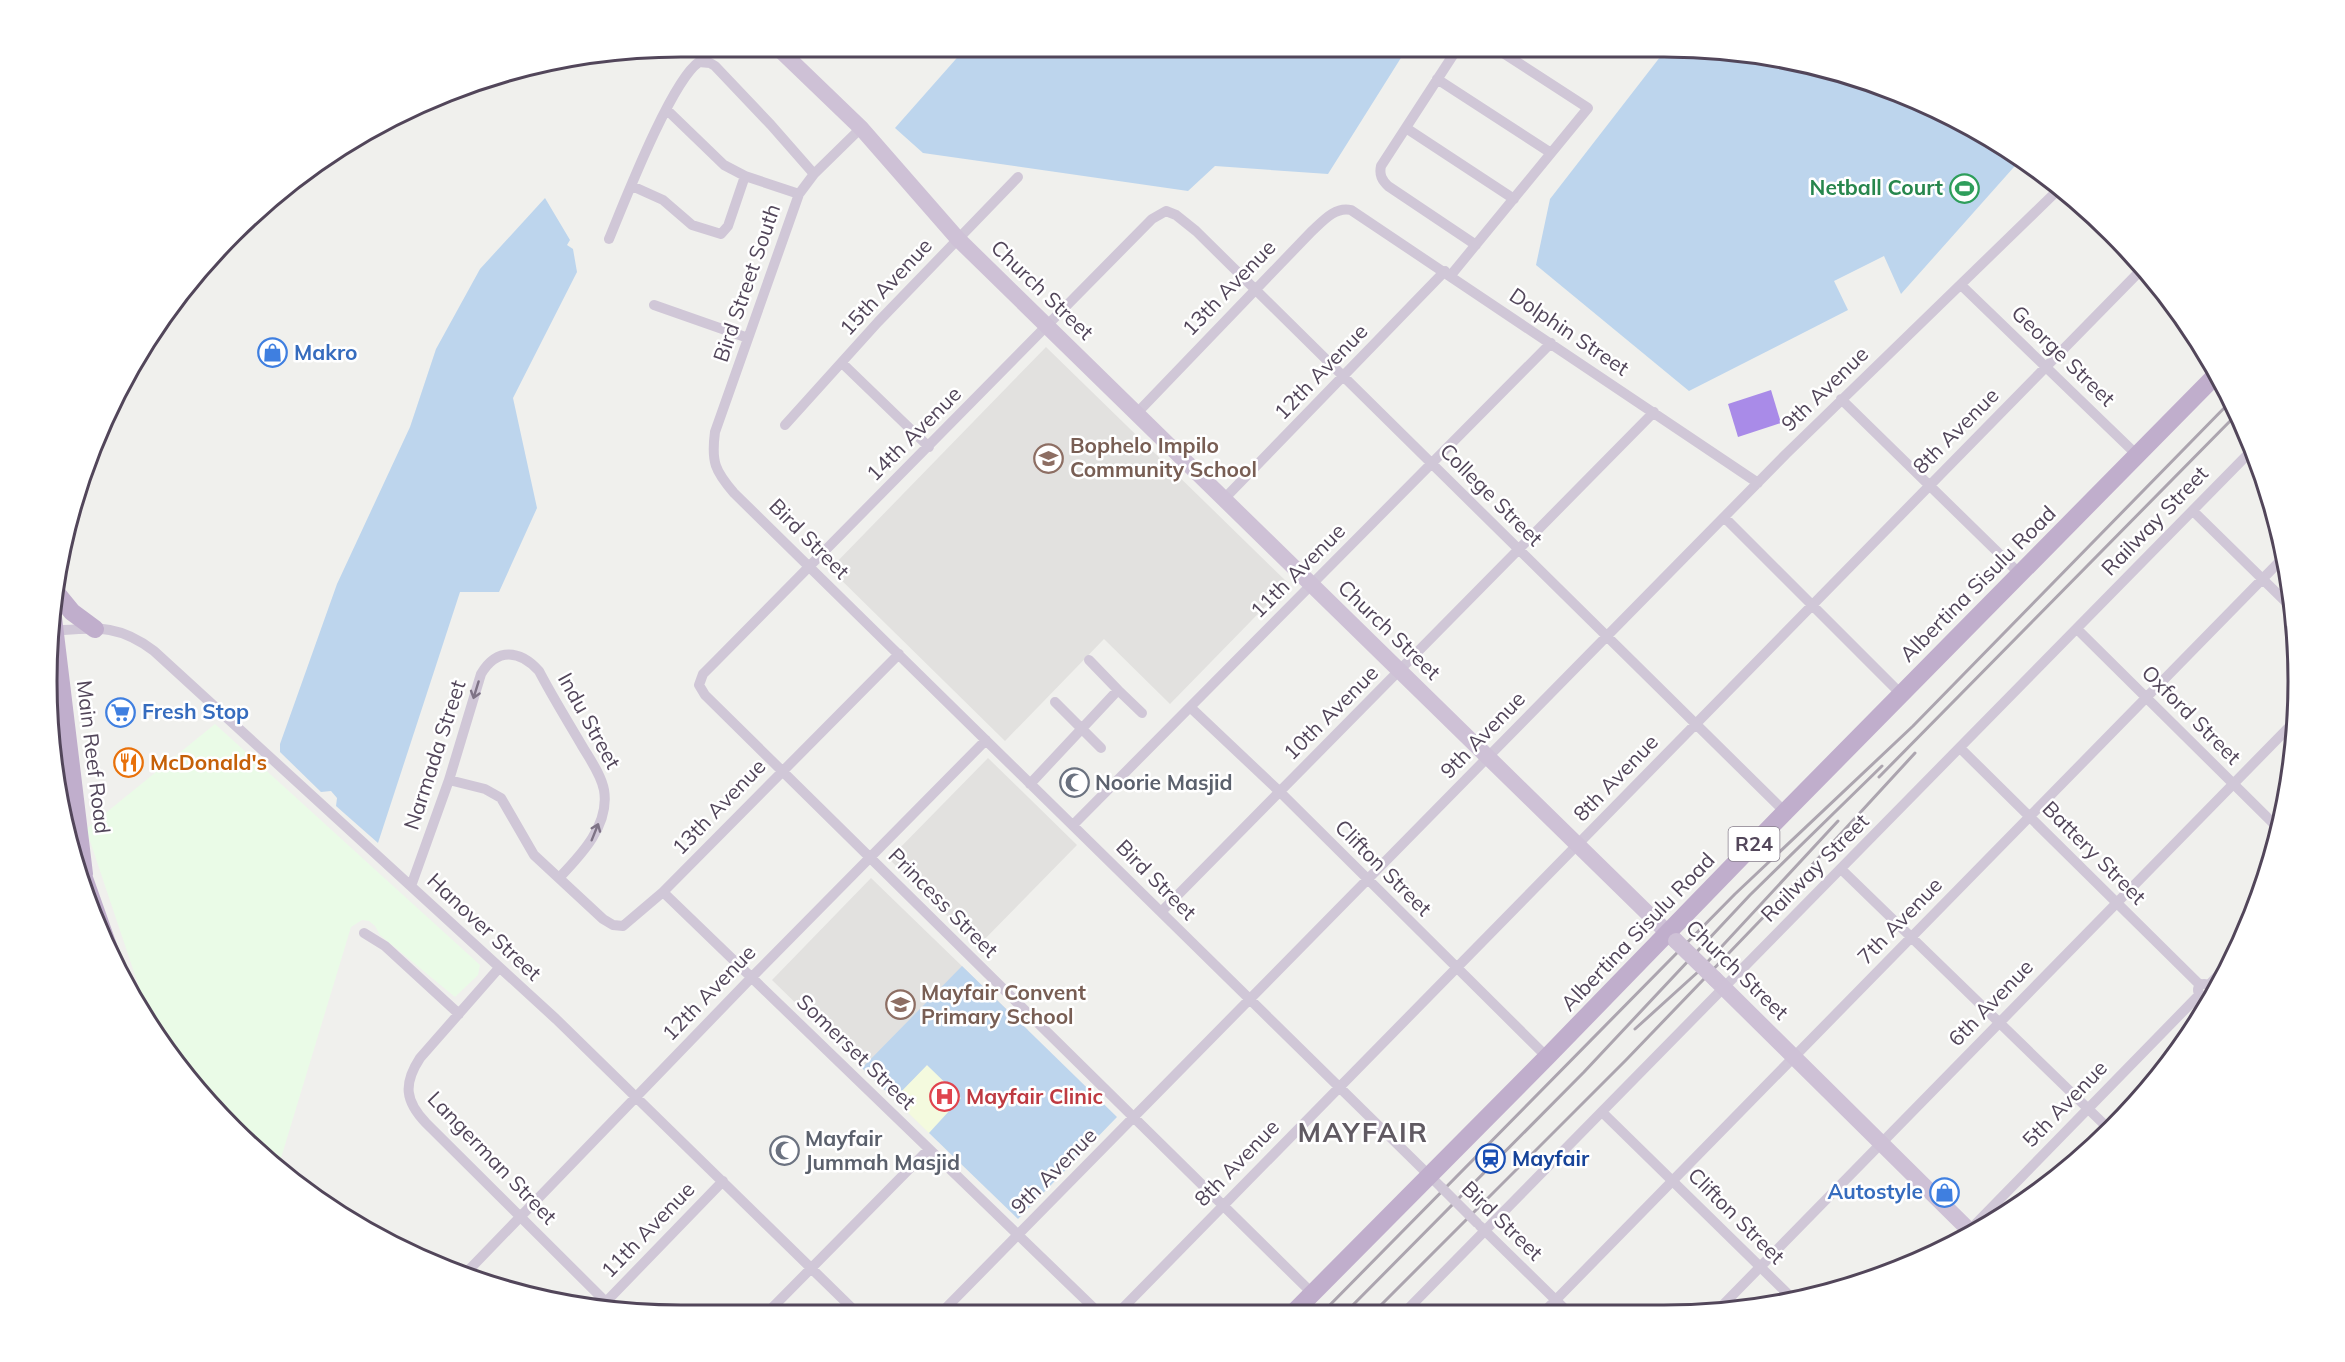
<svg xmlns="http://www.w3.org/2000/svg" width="2345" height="1362" font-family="Mulish,sans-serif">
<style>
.commercial{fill:#eafbe7}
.education{fill:#e2e1df}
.medical{fill:#f4fade}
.green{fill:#bdd5ed}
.water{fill:#a98be8}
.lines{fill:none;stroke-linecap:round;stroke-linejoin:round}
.minor{stroke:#d0c7d7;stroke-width:10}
.secondary{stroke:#cec1d6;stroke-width:16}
.primary{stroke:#c0aecc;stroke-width:18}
.rail{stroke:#aca5af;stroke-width:3}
.minor-bridge{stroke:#d0c7d7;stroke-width:10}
.secondary-bridge{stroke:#cec1d6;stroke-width:16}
.oneway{stroke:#7e7386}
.labels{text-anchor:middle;stroke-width:5;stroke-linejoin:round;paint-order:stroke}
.shield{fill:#fff;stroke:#867e8c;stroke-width:1.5}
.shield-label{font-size:20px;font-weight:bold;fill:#52465a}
.leisure-label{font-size:21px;font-weight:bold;fill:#27864d;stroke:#fff;text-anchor:end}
.street-label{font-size:21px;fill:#52465a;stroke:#fff}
.shop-label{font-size:21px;font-weight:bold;fill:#366cbe;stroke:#fff;text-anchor:start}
.education-label{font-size:21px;font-weight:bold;fill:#785e54;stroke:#fff;text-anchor:start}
.food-label{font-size:21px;font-weight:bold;fill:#c56008;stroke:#fff;text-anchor:start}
.worship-label{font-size:21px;font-weight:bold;fill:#5b616d;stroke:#fff;text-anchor:start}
.health-label{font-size:21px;font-weight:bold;fill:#be3a42;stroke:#fff;text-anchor:start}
.transit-label{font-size:21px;font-weight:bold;fill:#164399;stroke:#fff;text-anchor:start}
.district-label{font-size:27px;font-weight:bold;letter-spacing:1.5px;fill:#605a62;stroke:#fff}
.rim{fill:none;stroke:#52465a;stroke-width:3}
</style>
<rect width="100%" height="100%" fill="#f0f0ed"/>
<path class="commercial" d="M 215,724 L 480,965 L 478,975 L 455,997 L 380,935 L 375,926 L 369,921 L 362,920 L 351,927 L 281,1158 L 318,1191 L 314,1195 L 204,1099 L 146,1019 L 143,999 L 86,829 Z"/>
<path class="education" d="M 1046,347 L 1288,583 L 1170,704 L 1104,639 L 1005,741 L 830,569 Z
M 988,758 L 1077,845 L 978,946 L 889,859 Z
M 871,878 L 1028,1030 L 962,1099 L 927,1065 L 894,1099 L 772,980 Z"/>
<path class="medical" d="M 927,1065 L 962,1099 L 929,1133 L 894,1099 Z"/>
<path class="green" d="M 1667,48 L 1706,48 L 1868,80 L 2016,153 L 2022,158 L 1901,294 L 1884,256 L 1834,281 L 1848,310 L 1689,391 L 1536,265 L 1550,199 Z
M 1398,49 L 1404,53 L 1328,174 L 1215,166 L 1188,191 L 923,153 L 895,128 L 963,51 Z
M 545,198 L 570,240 L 567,245 L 573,249 L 577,272 L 513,398 L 537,508 L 499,592 L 460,592 L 378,843 L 336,806 L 337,798 L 331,791 L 321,792 L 280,752 L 280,744 L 337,584 L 410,427 L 436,349 L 480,269 Z
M 962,966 L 1117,1117 L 1018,1219 L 929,1133 L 961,1098 L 927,1065 L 894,1099 L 862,1068 Z"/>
<path class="water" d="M 1771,390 L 1781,423 L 1738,437 L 1728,404 Z"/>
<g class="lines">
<path class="minor" d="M 1457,49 L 1381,166 C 1379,175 1382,180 1388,186 L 1476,245
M 1437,79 L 1551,153
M 667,110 L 724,165 L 745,176 L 799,194
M 861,128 L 814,174 L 799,194 L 715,432 C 711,462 715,471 734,493 L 1442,1188
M 1406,128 L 1514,199
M 632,186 L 663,200 L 692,225 L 721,234 L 728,226 L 745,176
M 609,239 C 624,203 671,81 699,62 L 710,63 L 715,66 L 771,125 L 814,174
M 1451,275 L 1588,108 L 1497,49
M 1961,285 L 2137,455
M 654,305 L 748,338
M 842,363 L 929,447
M 1841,399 L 2020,574
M 1137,413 L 1311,232 C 1322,222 1335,206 1351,210 L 1758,483
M 785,425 L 878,322 L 1018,177
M 1224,499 L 1445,271
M 2193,511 L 2291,607
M 1724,517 L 1901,694
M 2077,629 L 2279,829
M 51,631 C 95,628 117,623 154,651 L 556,1019 L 858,1314
M 1118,690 L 1142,713
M 1055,702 L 1101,748
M 1190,707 L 1280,792 L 1547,1057
M 1960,748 L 2200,985
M 449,780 L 485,789 L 501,798 L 534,855 L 603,919 L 613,925 L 623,926 L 663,892 L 899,654
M 1030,784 L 1118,690 L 1089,660
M 1073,825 L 1551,343
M 1842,870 L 2111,1131
M 411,886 L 449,780 L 481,674 C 497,647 520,650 539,671 C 552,696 567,720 581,744 C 589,758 601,774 604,790 C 610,825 581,855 559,878
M 663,892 L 1100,1314
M 1161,912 L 1654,412
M 364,933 L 385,946 L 459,1014
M 499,968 L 420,1058 C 403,1084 405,1101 426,1123 L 613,1309
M2198 990a6 6 0 1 1 12 0a6 6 0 1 1-12 0Z
M 2209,985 L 2227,966
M 1602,1112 L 1791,1297
M 1480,1226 L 1570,1314
M 1959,1241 L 2200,994
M 464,1275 L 751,978 L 986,740
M 1313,1294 L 705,695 L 699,685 L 703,674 L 714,663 L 1152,219 L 1166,211 L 1176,215 L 1196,231 L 1785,812
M 602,1306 L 723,1181
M 1716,1312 L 2295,721
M 766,1314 L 928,1150
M 940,1314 L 1786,454 L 2059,189
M 1117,1314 L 2142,269
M 1403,1314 L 2253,449
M 1542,1314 L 2286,555"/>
<path class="secondary" d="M 781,51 L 861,128 L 958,239 L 1676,941
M 1715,979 L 1973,1234"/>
<path class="primary" d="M 54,590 L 72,612 L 95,629
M 52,609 L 84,874
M 54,767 L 69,829
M 79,864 L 113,960
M 1292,1314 L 1547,1057 L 1785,812 L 2216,375"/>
<path class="rail" d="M 1879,777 L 2237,414
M 1635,1029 L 1699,971 L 1838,821
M 1321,1314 L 1735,894 L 1913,726 L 2231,401
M 1344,1314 L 1584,1072 L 1750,895 L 1882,766
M 1372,1314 L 1626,1060 L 1779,901 L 1915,753"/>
<path class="minor-bridge" d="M 1442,1188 L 1477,1223"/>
<path class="secondary-bridge" d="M 1676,941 L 1715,979"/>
</g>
<defs><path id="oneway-shaft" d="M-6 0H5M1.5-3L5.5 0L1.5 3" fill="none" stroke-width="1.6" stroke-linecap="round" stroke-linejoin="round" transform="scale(1.5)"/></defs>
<g class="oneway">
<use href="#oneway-shaft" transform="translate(476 690) rotate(107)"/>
<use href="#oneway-shaft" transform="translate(595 832) rotate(-68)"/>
</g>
<defs>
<symbol id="stadium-ring" viewBox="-11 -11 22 22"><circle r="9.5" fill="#fff" stroke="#2e9e5b" stroke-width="1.5"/><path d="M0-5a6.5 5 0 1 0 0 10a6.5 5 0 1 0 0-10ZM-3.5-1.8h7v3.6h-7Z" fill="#2e9e5b"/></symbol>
<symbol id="shop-ring" viewBox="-11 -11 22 22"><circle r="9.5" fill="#fff" stroke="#3f7fe0" stroke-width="1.5"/><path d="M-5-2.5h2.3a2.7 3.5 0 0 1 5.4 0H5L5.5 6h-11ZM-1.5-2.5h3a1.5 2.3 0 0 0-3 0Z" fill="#3f7fe0"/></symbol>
<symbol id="school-ring" viewBox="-11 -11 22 22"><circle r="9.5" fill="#fff" stroke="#8d6e63" stroke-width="1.5"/><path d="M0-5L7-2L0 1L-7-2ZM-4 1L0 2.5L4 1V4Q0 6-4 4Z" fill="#8d6e63"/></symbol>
<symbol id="supermarket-ring" viewBox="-11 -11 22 22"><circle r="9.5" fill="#fff" stroke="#3f7fe0" stroke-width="1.5"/><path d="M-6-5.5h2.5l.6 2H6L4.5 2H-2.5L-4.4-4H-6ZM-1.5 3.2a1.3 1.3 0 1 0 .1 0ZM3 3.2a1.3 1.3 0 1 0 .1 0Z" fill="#3f7fe0"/></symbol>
<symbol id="restaurant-ring" viewBox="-11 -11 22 22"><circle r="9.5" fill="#fff" stroke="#e8710a" stroke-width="1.5"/><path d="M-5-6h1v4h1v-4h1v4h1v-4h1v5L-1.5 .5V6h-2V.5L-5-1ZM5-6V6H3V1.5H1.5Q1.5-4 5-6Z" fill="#e8710a"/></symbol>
<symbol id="mosque-ring" viewBox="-11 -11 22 22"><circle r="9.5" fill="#fff" stroke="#6b7280" stroke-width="1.5"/><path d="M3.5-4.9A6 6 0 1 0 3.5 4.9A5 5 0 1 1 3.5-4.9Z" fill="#6b7280"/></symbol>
<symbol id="hospital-ring" viewBox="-11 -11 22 22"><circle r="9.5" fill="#fff" stroke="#e0444e" stroke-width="1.5"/><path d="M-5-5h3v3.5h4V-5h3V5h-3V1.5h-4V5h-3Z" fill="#e0444e"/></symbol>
<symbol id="station-ring" viewBox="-11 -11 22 22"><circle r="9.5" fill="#fff" stroke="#1a4fb4" stroke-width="1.5"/><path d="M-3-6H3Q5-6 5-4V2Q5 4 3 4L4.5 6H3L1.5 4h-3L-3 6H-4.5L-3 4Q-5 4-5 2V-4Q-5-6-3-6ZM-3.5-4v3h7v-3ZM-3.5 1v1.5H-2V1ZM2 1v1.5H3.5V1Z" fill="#1a4fb4"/></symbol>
</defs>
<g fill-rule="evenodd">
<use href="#stadium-ring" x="1948" y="172" width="33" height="33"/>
<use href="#shop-ring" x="256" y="336" width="33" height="33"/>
<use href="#school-ring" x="1032" y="442" width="33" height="33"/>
<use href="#supermarket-ring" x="104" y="696" width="33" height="33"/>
<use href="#restaurant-ring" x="112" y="746" width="33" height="33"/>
<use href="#mosque-ring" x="1058" y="766" width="33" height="33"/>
<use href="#school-ring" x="884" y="988" width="33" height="33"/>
<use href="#hospital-ring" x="928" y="1080" width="33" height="33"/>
<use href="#mosque-ring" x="768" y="1134" width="33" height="33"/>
<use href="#station-ring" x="1474" y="1142" width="33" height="33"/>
<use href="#shop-ring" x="1928" y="1176" width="33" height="33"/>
</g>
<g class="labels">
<rect class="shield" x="1728.5" y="827" width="51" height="34" rx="4.5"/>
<g class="shield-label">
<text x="1754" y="851">R24</text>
</g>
<g class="leisure-label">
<text x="1943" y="195">Netball Court</text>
</g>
<g class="street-label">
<text transform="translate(747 283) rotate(-71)" y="7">Bird Street South</text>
<text transform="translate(886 287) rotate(-47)" y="7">15th Avenue</text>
<text transform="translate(1229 288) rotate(-46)" y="7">13th Avenue</text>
<text transform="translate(1042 290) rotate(44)" y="7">Church Street</text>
<text transform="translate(1569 332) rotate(34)" y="7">Dolphin Street</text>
<text transform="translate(2063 356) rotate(44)" y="7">George Street</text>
<text transform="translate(1321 372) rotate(-46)" y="7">12th Avenue</text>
<text transform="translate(1825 389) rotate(-44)" y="7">9th Avenue</text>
<text transform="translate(1956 431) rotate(-45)" y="7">8th Avenue</text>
<text transform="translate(914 434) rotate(-45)" y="7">14th Avenue</text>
<text transform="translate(1491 495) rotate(45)" y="7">College Street</text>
<text transform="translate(2155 521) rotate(-46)" y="7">Railway Street</text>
<text transform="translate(809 539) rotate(45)" y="7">Bird Street</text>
<text transform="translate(1298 571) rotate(-45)" y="7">11th Avenue</text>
<text transform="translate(1978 584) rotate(-45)" y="7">Albertina Sisulu Road</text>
<text transform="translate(1389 630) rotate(44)" y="7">Church Street</text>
<text transform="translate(1331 713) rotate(-45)" y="7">10th Avenue</text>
<text transform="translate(2191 715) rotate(45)" y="7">Oxford Street</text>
<text transform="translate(589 721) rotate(61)" y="7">Indu Street</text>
<text transform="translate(1483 735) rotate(-46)" y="7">9th Avenue</text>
<text transform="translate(435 755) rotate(-72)" y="7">Narmada Street</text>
<text transform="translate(93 757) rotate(83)" y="7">Main Reef Road</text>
<text transform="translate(1616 778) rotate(-46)" y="7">8th Avenue</text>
<text transform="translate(719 807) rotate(-46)" y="7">13th Avenue</text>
<text transform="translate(2094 853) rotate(45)" y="7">Battery Street</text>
<text transform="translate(1383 868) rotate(45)" y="7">Clifton Street</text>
<text transform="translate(1815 868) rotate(-45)" y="7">Railway Street</text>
<text transform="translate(1156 880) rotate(45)" y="7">Bird Street</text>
<text transform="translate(943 903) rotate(45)" y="7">Princess Street</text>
<text transform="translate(1900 921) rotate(-46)" y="7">7th Avenue</text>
<text transform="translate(484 927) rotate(43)" y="7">Hanover Street</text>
<text transform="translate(1638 932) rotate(-46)" y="7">Albertina Sisulu Road</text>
<text transform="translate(1737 970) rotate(44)" y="7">Church Street</text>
<text transform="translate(709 993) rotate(-46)" y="7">12th Avenue</text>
<text transform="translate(1991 1003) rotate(-46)" y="7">6th Avenue</text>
<text transform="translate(856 1052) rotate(44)" y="7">Somerset Street</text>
<text transform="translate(2065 1104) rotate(-46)" y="7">5th Avenue</text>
<text transform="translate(492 1158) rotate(46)" y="7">Langerman Street</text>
<text transform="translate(1237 1163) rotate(-46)" y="7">8th Avenue</text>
<text transform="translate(1054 1171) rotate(-45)" y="7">9th Avenue</text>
<text transform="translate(1736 1216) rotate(45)" y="7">Clifton Street</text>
<text transform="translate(1502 1221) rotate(44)" y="7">Bird Street</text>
<text transform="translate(648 1230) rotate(-46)" y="7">11th Avenue</text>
</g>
<g class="shop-label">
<text x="294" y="360">Makro</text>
<text x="142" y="719">Fresh Stop</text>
<text x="1923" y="1199" text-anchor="end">Autostyle</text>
</g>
<g class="education-label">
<text x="1070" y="453">Bophelo Impilo<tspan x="1070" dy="24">Community School</tspan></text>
<text x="921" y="1000">Mayfair Convent<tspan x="921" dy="24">Primary School</tspan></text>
</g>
<g class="food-label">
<text x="150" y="770">McDonald's</text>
</g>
<g class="worship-label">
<text x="1095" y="790">Noorie Masjid</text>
<text x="805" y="1146">Mayfair<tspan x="805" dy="24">Jummah Masjid</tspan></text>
</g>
<g class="health-label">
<text x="966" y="1104">Mayfair Clinic</text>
</g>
<g class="transit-label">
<text x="1512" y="1166">Mayfair</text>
</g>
<g class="district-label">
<text x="1363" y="1142">MAYFAIR</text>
</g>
</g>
<path d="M0 0H2345V1362H0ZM681 57H1664A624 624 0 0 1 2288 681V681A624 624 0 0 1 1664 1305H681A624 624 0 0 1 57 681V681A624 624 0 0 1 681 57Z" fill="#fff" fill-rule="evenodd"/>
<path class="rim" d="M681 57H1664A624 624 0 0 1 2288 681V681A624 624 0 0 1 1664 1305H681A624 624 0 0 1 57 681V681A624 624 0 0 1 681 57Z"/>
</svg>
